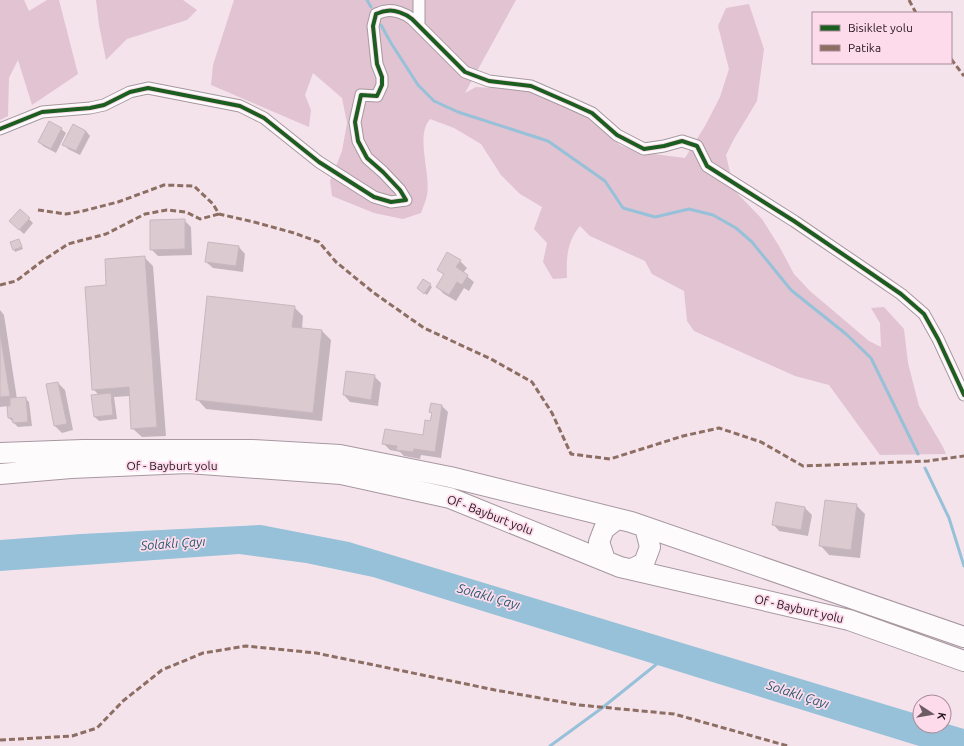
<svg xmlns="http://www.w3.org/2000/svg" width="964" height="746" font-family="Ubuntu,sans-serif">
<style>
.green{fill:#e1c3d1}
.water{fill:#96c1d8}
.shadow{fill:#0003}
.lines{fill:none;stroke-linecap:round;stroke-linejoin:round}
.stream{stroke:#96c1d8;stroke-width:3}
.building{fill:#dbcacf;stroke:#c8b8bd}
.street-casing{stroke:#a798a0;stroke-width:13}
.highway-casing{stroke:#a798a0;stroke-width:22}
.street{stroke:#fefbfc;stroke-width:11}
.highway{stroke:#fefbfc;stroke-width:20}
.quiet{stroke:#8d6e63;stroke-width:3;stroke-dasharray:6 3;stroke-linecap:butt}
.cycleway-casing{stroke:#fddbeb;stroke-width:6}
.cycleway{stroke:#1b5e20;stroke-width:4}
.labels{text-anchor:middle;stroke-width:3.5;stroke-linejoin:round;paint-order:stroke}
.street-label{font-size:12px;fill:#23141b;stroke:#fddbeb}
.water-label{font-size:13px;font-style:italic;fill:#23596f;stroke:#fddbeb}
</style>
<rect width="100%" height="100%" fill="#f5e3ec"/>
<path class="green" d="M 0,0 L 24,0 L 29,11 L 47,0 L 59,0 L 78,74 L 32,105 L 18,60 L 9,78 L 8,116 L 0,120 Z
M 96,0 L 183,0 L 197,10 L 187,20 L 127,39 L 106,60 L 99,25 Z
M 234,0 L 516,0 L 465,93 L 476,87 L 527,90 L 571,108 L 593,120 L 620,145 L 638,152 L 685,158 L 705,126 L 720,97 L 729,69 L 718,26 L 726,8 L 749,4 L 764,49 L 757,101 L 734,139 L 726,155 L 734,190 L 762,219 L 779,246 L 794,274 L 810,291 L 869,341 L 881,347 L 880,323 L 871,308 L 884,307 L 904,329 L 908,363 L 919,406 L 943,447 L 946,454 L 880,455 L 829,385 L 795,376 L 694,331 L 687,321 L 684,291 L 652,274 L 645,261 L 590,236 L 580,226 C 567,241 566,259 567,278 L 553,279 L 543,262 L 547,243 L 534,229 L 542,207 L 520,194 L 501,175 L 481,144 L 454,128 L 430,119 C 415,136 431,173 427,195 C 426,201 423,207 421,213 L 403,219 L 374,213 L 332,196 L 330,181 L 342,151 L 347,123 L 342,98 L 313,73 L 305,95 L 311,110 L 309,127 L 211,85 L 213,65 Z"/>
<path class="water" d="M 261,525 L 349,542 L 920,715 L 920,726 L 944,726 L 944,723 L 964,729 L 964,746 L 919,746 L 373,577 L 306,563 L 239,554 L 0,571 L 0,540 L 81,534 Z"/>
<path class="shadow" d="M 61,129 L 66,133 L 56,153 L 43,146 L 39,142 Z
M 86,131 L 90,136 L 80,155 L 68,149 L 64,144 Z
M 29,219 L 33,223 L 24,234 L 14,225 Z
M 184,220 L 191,227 L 192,255 L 158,256 L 151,249 Z
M 19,240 L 23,249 L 15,252 L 11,243 Z
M 239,247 L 245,254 L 243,272 L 213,268 L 206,262 Z
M 144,257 L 153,266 L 166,436 L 142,437 L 132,428 L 130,396 L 114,397 L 117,419 L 99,421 L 95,417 L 99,395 L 93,389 L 108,286 Z
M 460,261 L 467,268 L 463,273 L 474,282 L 469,291 L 464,288 L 456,301 L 444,294 L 437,287 L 444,275 L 438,269 Z
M 430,285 L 432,287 L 427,295 L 420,290 Z
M 294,307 L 303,316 L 302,329 L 322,331 L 331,340 L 322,421 L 206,409 L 197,399 Z
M 0,310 L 4,315 L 17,399 L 25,398 L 29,402 L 32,426 L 18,427 L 9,418 L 8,406 L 0,407 Z
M 374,376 L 381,383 L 378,406 L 350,402 L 344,395 Z
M 58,383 L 65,390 L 73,430 L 62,433 L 55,426 L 47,385 Z
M 442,406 L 448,412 L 441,458 L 421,455 L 420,459 L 404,456 L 400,452 L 390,450 L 384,444 L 424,436 L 431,422 L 432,414 L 430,412 Z
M 856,505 L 865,514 L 860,558 L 829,555 L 820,545 Z
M 805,508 L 812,515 L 808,536 L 779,531 L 773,524 Z"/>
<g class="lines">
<path class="stream" d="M 367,0 L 371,7
M 381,25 L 391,43 L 418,85 L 434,101 L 458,112 L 548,141 L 605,181 L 623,208 L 655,217 L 689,209 L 713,215 L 736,228 L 752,242 L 791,290 L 846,334 L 871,358 L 918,454
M 925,468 L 949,518 L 964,566
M 550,746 L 602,708 L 658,663"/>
</g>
<path class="building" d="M 49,121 L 62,128 L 51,149 L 38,142 Z
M 73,124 L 86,131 L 76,151 L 62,145 Z
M 20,209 L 30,218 L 19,230 L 9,221 Z
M 185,219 L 185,249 L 150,250 L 150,220 Z
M 19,239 L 22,247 L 13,250 L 10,242 Z
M 208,242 L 239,246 L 236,266 L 205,262 Z
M 447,252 L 461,260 L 456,267 L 468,275 L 462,285 L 457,282 L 449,295 L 436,287 L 444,274 L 437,270 Z
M 145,256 L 157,427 L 131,429 L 129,387 L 92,390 L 85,287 L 106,285 L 105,259 Z
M 423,279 L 431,284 L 424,294 L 417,288 Z
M 207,296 L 295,306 L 292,327 L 322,330 L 313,413 L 196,400 Z
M 0,333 L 10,396 L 0,397 Z
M 346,371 L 375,375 L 371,400 L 343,395 Z
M 58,382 L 67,424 L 54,426 L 46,384 Z
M 111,393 L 113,415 L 94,417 L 91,395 Z
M 26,397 L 28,422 L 13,423 L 12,418 L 8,418 L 7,406 L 10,406 L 10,398 Z
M 431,403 L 442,405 L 435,452 L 414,449 L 413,452 L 396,450 L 397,446 L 382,444 L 385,429 L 423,435 L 425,420 L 430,421 L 432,413 L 429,412 Z
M 825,500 L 857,504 L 851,550 L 819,546 Z
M 776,502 L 805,507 L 801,530 L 772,525 Z"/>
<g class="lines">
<defs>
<path id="street" d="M 419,26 L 419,0
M 0,129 L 42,112 L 90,108 L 104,105 L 130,92 L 148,88 L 240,106 L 264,118 L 319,162 L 374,197 L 391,202 L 406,200 L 400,190 L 383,172 L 367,158 L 358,141 L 355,122 L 361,95 L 377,96 L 382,85 L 382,77 L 377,64 L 373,26 L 376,14 C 379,13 383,11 386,11 C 394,9 406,14 412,19 L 465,72 L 489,81 L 531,86 L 570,103 L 592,113 L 617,135 L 644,149 L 664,146 L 682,141 L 697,146 L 707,166 L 794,221 L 869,272 L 901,294 L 924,314 L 938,339 L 964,395"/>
<path id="highway" d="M 0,453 L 83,450 L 252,450 L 340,455 L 450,477 L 631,522 L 964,637
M 0,474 L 71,468 L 188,463 L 341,474 L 450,498 L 620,567 L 849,620 L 964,661
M 605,560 L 599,542 L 604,529 L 617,519
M 632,569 L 644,563 L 650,547 L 645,527"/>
</defs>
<use href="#street" class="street-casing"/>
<use href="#highway" class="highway-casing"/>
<use href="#street" class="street"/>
<use href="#highway" class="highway"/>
<path class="quiet" d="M 909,0 L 916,13
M 951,59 L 964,76
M 38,210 L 66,214 L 83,211 L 118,202 L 164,185 L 194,186 L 213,204 L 219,214 L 254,222 L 294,233 L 319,242 L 336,262 L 374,293 L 424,328 L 491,359 L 532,382 L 552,413 L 571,454 L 610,459 L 683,436 L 719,428 L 761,442 L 803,466 L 928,461 L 964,456
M 0,285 L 16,281 L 41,262 L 68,244 L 106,234 L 145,214 L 167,210 L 186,212 L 200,219 L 219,214
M 0,740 L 72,736 L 97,728 L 123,701 L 162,670 L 203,653 L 246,646 L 316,653 L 495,690 L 579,705 L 674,714 L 788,746"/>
<defs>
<path id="cycleway" d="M 0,129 L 42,112 L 90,108 L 104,105 L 130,92 L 148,88 L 240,106 L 264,118 L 319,162 L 374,197 L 391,202 L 406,200 L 400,190 L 383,172 L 367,158 L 358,141 L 355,122 L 361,95 L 377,96 L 382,85 L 382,77 L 377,64 L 373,26 L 376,14 C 379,13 383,11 386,11 C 394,9 406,14 412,19 L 465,72 L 489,81 L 531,86 L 570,103 L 592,113 L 617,135 L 644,149 L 664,146 L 682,141 L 697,146 L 707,166 L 794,221 L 869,272 L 901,294 L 924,314 L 938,339 L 964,395"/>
</defs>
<use href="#cycleway" class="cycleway-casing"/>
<use href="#cycleway" class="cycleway"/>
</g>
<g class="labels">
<g class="street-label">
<text x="172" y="470">Of - Bayburt yolu</text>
<text transform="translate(490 515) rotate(21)" y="4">Of - Bayburt yolu</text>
<text transform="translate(799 609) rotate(13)" y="4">Of - Bayburt yolu</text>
</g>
<g class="water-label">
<text transform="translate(173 543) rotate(-4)" y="5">Solaklı Çayı</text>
<text transform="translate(489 596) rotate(16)" y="5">Solaklı Çayı</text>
<text transform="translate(798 694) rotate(18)" y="5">Solaklı Çayı</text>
</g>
</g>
<rect x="812" y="12" width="140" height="52" fill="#fddbeb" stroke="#a68b98"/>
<rect x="820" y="25" width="20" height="6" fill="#1b5e20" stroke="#a68b98"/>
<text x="848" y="32" font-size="12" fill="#23141b">Bisiklet yolu</text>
<rect x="820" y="45" width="20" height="6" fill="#8d6e63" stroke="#a68b98"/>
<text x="848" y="52" font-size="12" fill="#23141b">Patika</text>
<g transform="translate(932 714) rotate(102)"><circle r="19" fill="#fddbeb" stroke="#a68b98"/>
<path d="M0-3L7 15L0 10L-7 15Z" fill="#6c5c64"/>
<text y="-6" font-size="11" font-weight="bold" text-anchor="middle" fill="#23141b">K</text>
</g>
</svg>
